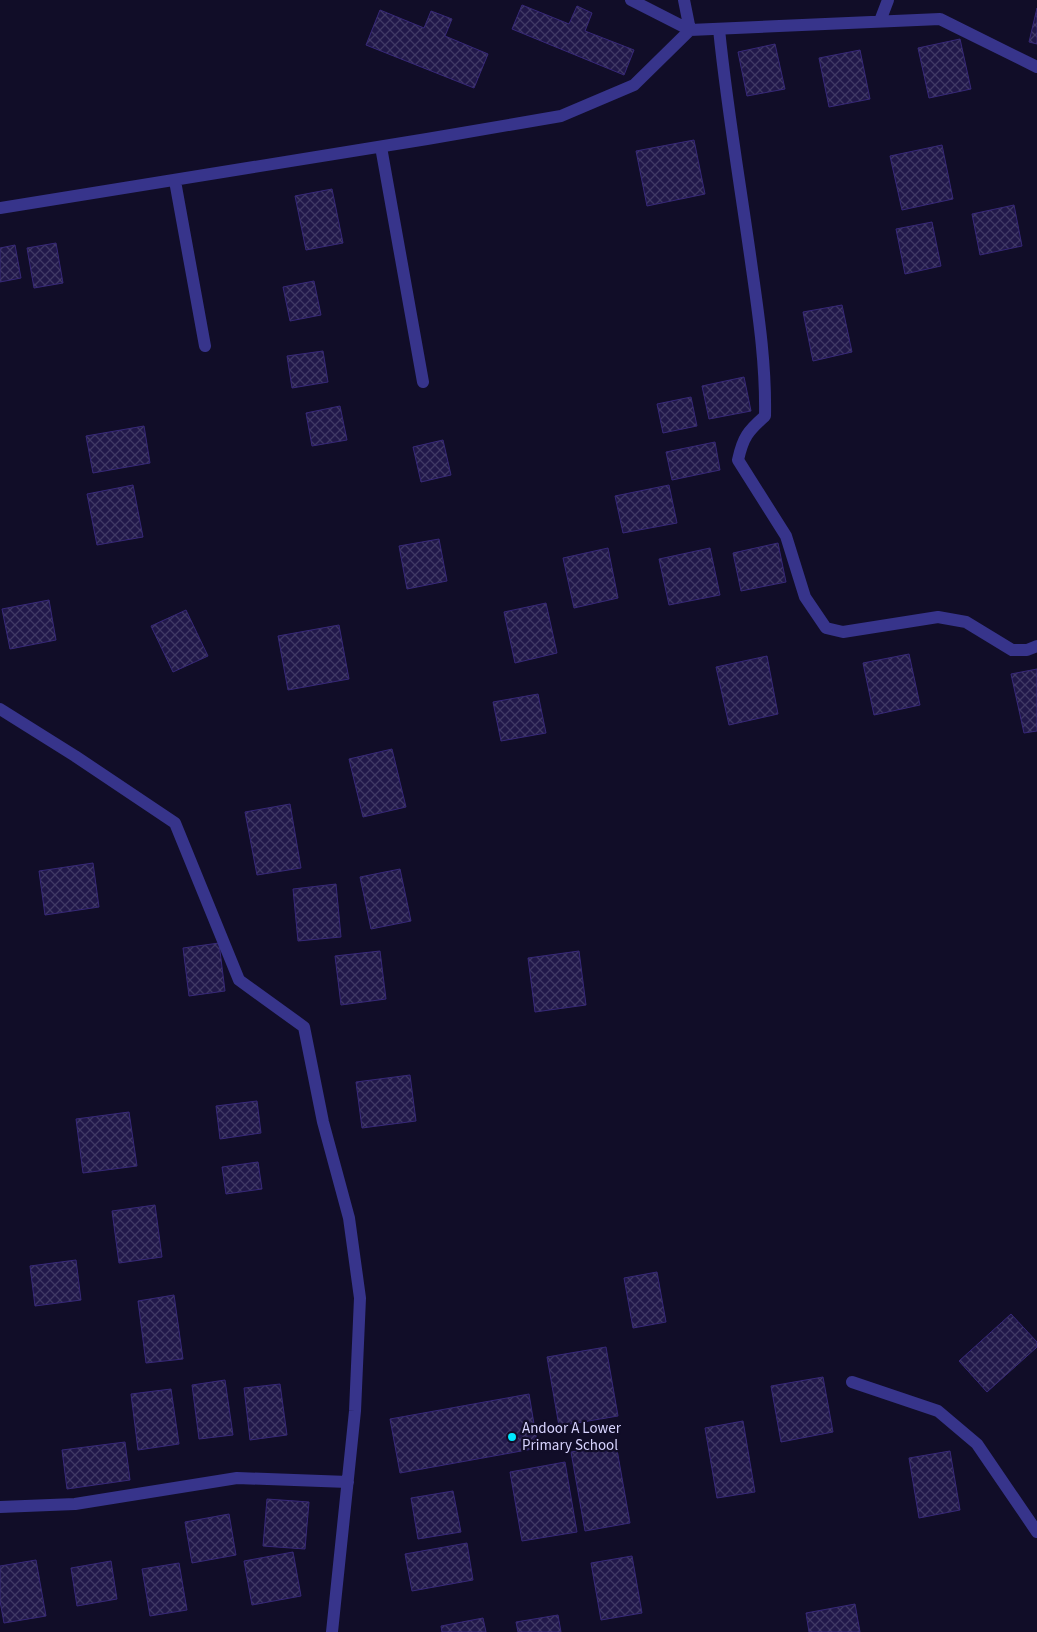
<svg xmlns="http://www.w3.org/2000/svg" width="1037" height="1632" font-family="'Source Sans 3',sans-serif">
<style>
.building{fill:url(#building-cross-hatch);stroke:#372878}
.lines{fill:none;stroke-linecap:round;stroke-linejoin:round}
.street{stroke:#37348b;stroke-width:12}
.poi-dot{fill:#00e8ff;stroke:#110d28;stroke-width:2}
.labels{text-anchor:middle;stroke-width:4.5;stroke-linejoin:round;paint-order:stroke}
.poi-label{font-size:15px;fill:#d8d4ff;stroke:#110d28;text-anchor:start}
</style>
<defs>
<pattern id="building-cross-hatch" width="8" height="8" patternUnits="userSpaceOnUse" patternTransform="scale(1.25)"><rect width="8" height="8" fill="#21184a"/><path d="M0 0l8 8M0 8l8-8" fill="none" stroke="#403965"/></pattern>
</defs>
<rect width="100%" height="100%" fill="#110d28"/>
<path class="building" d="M 522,5 L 569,24 L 577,6 L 592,13 L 585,31 L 634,50 L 624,75 L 512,29 Z
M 1037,8 L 1037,44 L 1029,42 Z
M 380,10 L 424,28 L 431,11 L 452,19 L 445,36 L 488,54 L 474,88 L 366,45 Z
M 960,39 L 971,89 L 929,98 L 918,48 Z
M 775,44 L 785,89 L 747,96 L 738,52 Z
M 860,50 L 870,99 L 829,107 L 819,58 Z
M 694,140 L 705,194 L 647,206 L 636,151 Z
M 942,145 L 953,199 L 902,210 L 890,156 Z
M 332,189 L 343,243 L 306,250 L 295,196 Z
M 1014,205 L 1022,246 L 980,255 L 972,214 Z
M 932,222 L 941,266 L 905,274 L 896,229 Z
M 56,243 L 63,283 L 34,288 L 27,248 Z
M 15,245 L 21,278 L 0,282 L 0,248 Z
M 314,281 L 321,315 L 290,321 L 283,287 Z
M 842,305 L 852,352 L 813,361 L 803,312 Z
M 323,351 L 328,382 L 292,388 L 287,356 Z
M 744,377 L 751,411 L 709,419 L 702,386 Z
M 691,397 L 697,426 L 663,433 L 657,404 Z
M 340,406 L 347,440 L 312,446 L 306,413 Z
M 144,426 L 150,463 L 93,473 L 86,436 Z
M 443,440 L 451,475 L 421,482 L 413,447 Z
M 715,442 L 720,470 L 672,480 L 666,452 Z
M 133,485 L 143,537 L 97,545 L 87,494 Z
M 669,485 L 677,523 L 623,533 L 615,496 Z
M 439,539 L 447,581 L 407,589 L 399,546 Z
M 778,543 L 786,582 L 741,591 L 733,553 Z
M 608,548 L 618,598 L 574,608 L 563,558 Z
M 710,548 L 720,595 L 669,605 L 659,559 Z
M 49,600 L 56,640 L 10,649 L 2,609 Z
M 546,603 L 557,653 L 515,663 L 504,612 Z
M 186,610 L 208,656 L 173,672 L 151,626 Z
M 339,625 L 349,679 L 288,690 L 278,636 Z
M 909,654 L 920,705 L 874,715 L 863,663 Z
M 767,656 L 778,714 L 729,725 L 716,667 Z
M 1037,669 L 1037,731 L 1024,733 L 1011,674 Z
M 538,694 L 546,733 L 501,741 L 493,702 Z
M 392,749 L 406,807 L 363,817 L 349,759 Z
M 290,804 L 301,868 L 257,875 L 245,812 Z
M 93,863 L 99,907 L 45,915 L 39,871 Z
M 400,869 L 411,921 L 371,929 L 360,877 Z
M 336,884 L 341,937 L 298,941 L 293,889 Z
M 219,943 L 225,991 L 189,996 L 183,948 Z
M 380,951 L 386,999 L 341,1005 L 335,956 Z
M 579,951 L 586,1005 L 535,1012 L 528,958 Z
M 410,1075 L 416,1121 L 362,1128 L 356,1082 Z
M 257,1101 L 261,1133 L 220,1139 L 216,1106 Z
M 129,1112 L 137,1166 L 83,1173 L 76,1119 Z
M 258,1162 L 262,1189 L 226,1194 L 222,1167 Z
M 155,1205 L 162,1257 L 119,1263 L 112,1211 Z
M 76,1260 L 81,1300 L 35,1306 L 30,1266 Z
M 657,1272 L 666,1322 L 633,1328 L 624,1278 Z
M 174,1295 L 183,1359 L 146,1363 L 138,1301 Z
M 1011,1314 L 1037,1342 L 1037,1347 L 987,1392 L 959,1361 Z
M 606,1347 L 618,1416 L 559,1426 L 547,1357 Z
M 823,1377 L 833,1432 L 781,1442 L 771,1386 Z
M 225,1380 L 233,1435 L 199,1439 L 192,1385 Z
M 280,1384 L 287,1435 L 250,1440 L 244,1388 Z
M 171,1389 L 179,1444 L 138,1450 L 131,1394 Z
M 529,1394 L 538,1448 L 400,1473 L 390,1419 Z
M 743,1421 L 755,1492 L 717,1498 L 705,1428 Z
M 125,1442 L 130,1480 L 67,1489 L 62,1450 Z
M 616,1444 L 630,1523 L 585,1531 L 571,1452 Z
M 950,1451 L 960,1510 L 919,1518 L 909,1458 Z
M 565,1462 L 577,1532 L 522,1541 L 510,1472 Z
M 453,1491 L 461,1532 L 418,1539 L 411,1498 Z
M 267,1499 L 309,1502 L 305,1549 L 263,1546 Z
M 229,1514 L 236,1555 L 192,1563 L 185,1522 Z
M 467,1543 L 473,1580 L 412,1591 L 405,1554 Z
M 293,1552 L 301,1596 L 252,1605 L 244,1561 Z
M 632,1556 L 642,1613 L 601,1620 L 591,1563 Z
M 36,1560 L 46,1616 L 4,1623 L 0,1601 L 0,1566 Z
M 111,1561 L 117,1599 L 77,1606 L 71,1568 Z
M 179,1563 L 187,1610 L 150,1616 L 142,1569 Z
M 855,1604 L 860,1632 L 809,1632 L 806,1613 Z
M 558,1615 L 561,1632 L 518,1632 L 516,1622 Z
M 483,1618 L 486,1632 L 442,1632 L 441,1626 Z"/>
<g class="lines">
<path class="street" d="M 631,0 L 690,30 L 940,19 L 1037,67
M 880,21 L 888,0
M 719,29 C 727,109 741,189 752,269 C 759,318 766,366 765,416 C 748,431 743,437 738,460 L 786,536 L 805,597 L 826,628 L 843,632 L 938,617 L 966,622 L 1012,650 L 1027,650 L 1037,646
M 381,147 L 423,382
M 175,181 L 205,346
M 0,208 L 427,139 L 561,116 L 634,85 L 690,30 L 684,0
M 0,709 L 75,756 L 175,823 L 239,980 L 304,1027 L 323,1122 L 349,1218 L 360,1298 L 355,1411 L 332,1632
M 852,1382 L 938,1411 L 977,1444 L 1037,1532
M 0,1507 L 75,1504 L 237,1478 L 348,1482"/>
</g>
<circle class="poi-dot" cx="512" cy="1437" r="5"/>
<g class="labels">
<g class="poi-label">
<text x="522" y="1433">Andoor A Lower<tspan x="522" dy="17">Primary School</tspan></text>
</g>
</g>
</svg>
